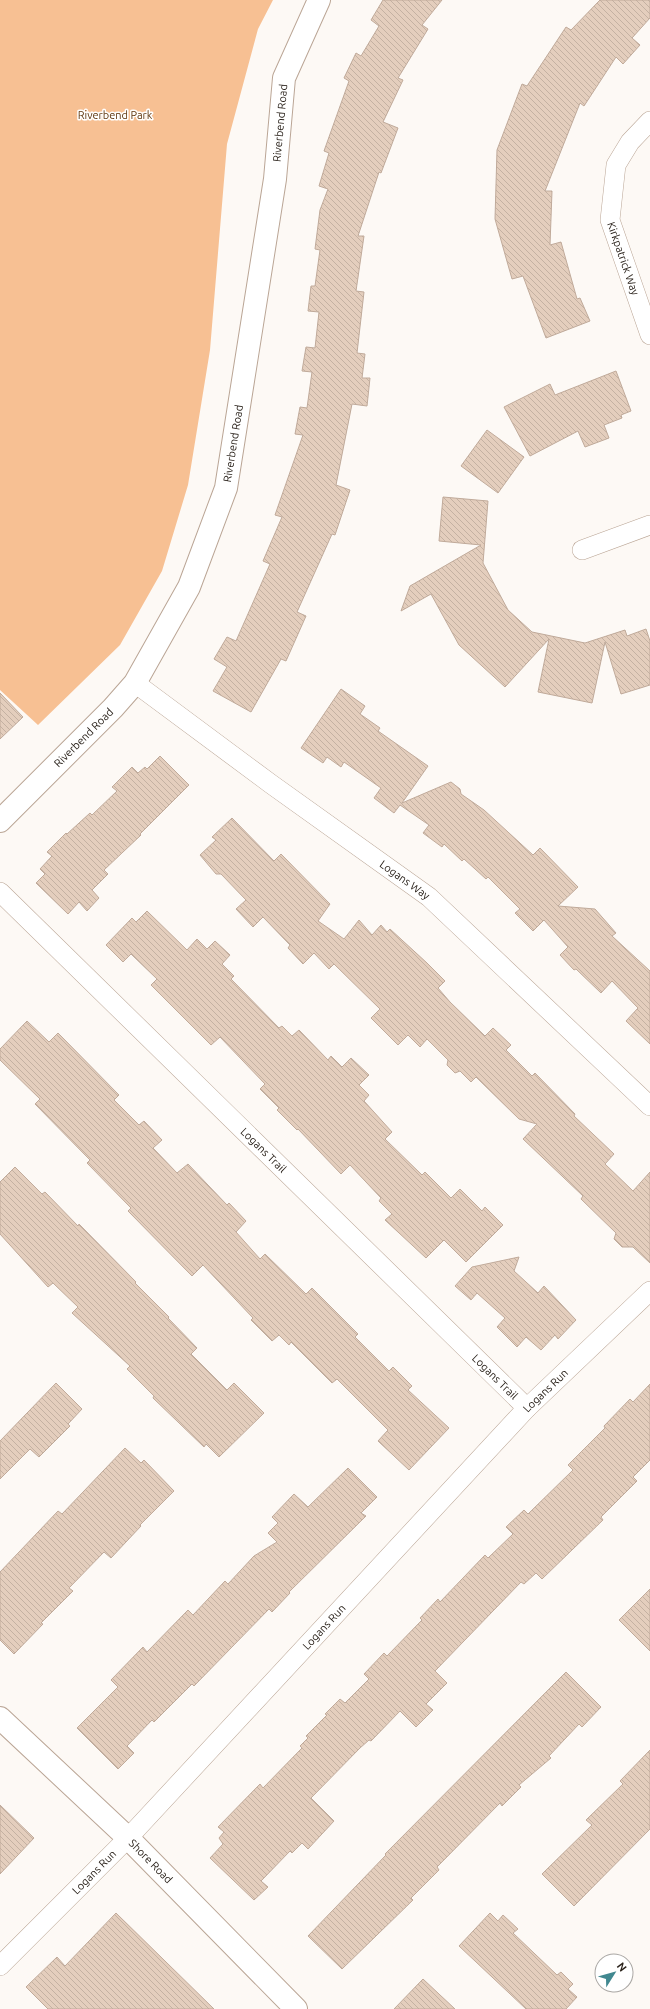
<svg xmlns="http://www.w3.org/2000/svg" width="650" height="2009" font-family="Ubuntu,sans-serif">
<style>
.park{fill:#f7c093}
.building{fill:url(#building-back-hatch);stroke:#c0aa9a}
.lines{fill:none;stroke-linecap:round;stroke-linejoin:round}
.street-casing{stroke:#baa595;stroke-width:20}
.secondary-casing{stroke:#baa595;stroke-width:24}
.street{stroke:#fff;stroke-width:19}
.secondary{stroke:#fff;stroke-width:22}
.labels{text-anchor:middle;stroke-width:3;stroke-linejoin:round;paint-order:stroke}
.park-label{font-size:11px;fill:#5f360e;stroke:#fff}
.street-label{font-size:11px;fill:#2a221b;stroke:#fff}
</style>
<defs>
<pattern id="building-back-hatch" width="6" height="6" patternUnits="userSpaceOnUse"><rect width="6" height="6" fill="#e4cebd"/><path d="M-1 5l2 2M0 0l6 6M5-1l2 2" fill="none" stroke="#c4b1a2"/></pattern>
</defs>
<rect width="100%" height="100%" fill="#fdf9f5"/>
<path class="park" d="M 0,0 L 273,0 L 258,29 L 227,144 L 210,350 L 188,485 L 162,571 L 120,645 L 38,725 L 0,690 Z"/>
<path class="building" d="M 383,0 L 442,0 L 422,25 L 428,29 L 398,78 L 403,80 L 383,122 L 398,128 L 381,173 L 379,172 L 358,236 L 364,236 L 356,291 L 364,292 L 357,353 L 365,354 L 362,378 L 370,378 L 367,406 L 352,404 L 336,485 L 350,490 L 335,535 L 332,534 L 297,612 L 306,616 L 286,661 L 281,659 L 251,712 L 213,691 L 227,667 L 214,659 L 227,637 L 236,641 L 270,564 L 263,561 L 282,517 L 275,515 L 303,435 L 295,434 L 300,407 L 307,408 L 312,372 L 302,371 L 306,347 L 315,348 L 319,312 L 308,311 L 311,286 L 315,286 L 320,250 L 315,249 L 320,210 L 328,189 L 319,186 L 329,153 L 324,151 L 349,81 L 344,78 L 356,53 L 361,56 L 379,26 L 371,20 Z
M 600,0 L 650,0 L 650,18 L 632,38 L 640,45 L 623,64 L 616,57 L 584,106 L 580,103 L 545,191 L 552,191 L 550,245 L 561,242 L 577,299 L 580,298 L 590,321 L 546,338 L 523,276 L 512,279 L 495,219 L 497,150 L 522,84 L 527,86 L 566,27 L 571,30 Z
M 616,371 L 631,411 L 621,415 L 622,418 L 604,425 L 609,438 L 585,447 L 578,431 L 530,456 L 504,407 L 550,384 L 555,395 Z
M 487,430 L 524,457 L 498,493 L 461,466 Z
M 443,497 L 488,501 L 483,563 L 508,610 L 532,632 L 585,643 L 625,630 L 627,636 L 646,629 L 650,641 L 650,685 L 621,694 L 605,642 L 592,703 L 538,692 L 549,639 L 505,687 L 459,645 L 431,594 L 401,611 L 410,586 L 481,545 L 439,541 Z
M 341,689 L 365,706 L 360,714 L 380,728 L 378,731 L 428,766 L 402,803 L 451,782 L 460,789 L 461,794 L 484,810 L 533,855 L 540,848 L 578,887 L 558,906 L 595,909 L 616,933 L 612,936 L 650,971 L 650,1044 L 626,1021 L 638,1008 L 612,981 L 601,993 L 576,969 L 574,970 L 560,955 L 568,947 L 544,920 L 533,931 L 515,913 L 520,909 L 488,877 L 486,879 L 464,859 L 462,861 L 444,844 L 442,847 L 423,833 L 429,825 L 400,805 L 394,813 L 374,798 L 381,788 L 344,762 L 341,767 L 327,757 L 323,763 L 301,748 Z
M 0,693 L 23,717 L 0,739 Z
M 160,756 L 189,785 L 140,834 L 141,835 L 104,870 L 108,874 L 92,890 L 99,898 L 87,911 L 79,902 L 68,914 L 36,883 L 45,874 L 40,869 L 52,856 L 47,852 L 66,833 L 67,834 L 90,813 L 92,815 L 117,791 L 112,787 L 132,767 L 138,773 L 145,767 L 147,769 Z
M 232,818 L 274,861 L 281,854 L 330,904 L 318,921 L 344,939 L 359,920 L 372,935 L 381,925 L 387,932 L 390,929 L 427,963 L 445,981 L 438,988 L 450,1002 L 485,1036 L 493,1028 L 511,1045 L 506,1050 L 532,1076 L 535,1073 L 575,1114 L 574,1116 L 614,1154 L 605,1164 L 633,1191 L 650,1172 L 650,1263 L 633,1247 L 622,1247 L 614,1239 L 616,1233 L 581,1199 L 583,1196 L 523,1139 L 537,1124 L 519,1119 L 476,1077 L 471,1082 L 460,1071 L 455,1073 L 447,1065 L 448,1060 L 427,1039 L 420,1047 L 408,1035 L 398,1045 L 371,1018 L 380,1009 L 334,964 L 329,969 L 314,953 L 303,964 L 288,948 L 290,945 L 263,917 L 253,927 L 236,909 L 246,900 L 221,874 L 216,874 L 200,855 L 216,840 L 212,837 Z
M 147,911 L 187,950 L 197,939 L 207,949 L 215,941 L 230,955 L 222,964 L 234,976 L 231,979 L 279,1028 L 282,1026 L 292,1036 L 299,1030 L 328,1060 L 331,1056 L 342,1067 L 351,1058 L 369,1075 L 359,1085 L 369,1095 L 364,1101 L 392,1132 L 385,1139 L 422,1175 L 425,1172 L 451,1198 L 460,1189 L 482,1211 L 485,1207 L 503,1225 L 466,1262 L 444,1240 L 426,1258 L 385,1220 L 392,1214 L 379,1201 L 381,1198 L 350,1165 L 341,1174 L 298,1129 L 297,1130 L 277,1110 L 279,1108 L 260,1089 L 265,1084 L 220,1037 L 211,1045 L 151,985 L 157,979 L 131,954 L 123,962 L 106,945 L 132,918 L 136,922 Z
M 27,1021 L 49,1042 L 58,1033 L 119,1095 L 114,1100 L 139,1125 L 144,1121 L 162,1140 L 153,1148 L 177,1173 L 188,1164 L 227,1205 L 229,1203 L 246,1221 L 236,1232 L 260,1259 L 265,1254 L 306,1294 L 312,1288 L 358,1334 L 355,1337 L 389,1371 L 393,1367 L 412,1386 L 408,1390 L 449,1428 L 409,1470 L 378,1441 L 388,1430 L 337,1379 L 332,1383 L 291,1342 L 289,1345 L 279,1335 L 272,1341 L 251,1320 L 253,1318 L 203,1265 L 192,1276 L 128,1211 L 131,1208 L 87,1163 L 90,1160 L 35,1104 L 40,1099 L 0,1060 L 0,1049 Z
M 15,1167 L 42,1194 L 45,1192 L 78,1226 L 79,1224 L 136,1282 L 135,1283 L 169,1317 L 168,1318 L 197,1348 L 191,1354 L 227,1390 L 234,1383 L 264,1413 L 219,1457 L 206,1444 L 204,1447 L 153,1398 L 154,1396 L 127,1369 L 130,1366 L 72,1313 L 78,1307 L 53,1283 L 48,1287 L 0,1234 L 0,1182 Z
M 519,1257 L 514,1271 L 538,1293 L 544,1286 L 576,1320 L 558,1339 L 555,1335 L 541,1350 L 526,1337 L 517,1347 L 497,1327 L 505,1318 L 477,1293 L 471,1300 L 455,1286 L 472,1267 Z
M 56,1383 L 82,1409 L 68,1424 L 70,1426 L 39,1457 L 30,1449 L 0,1479 L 0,1441 Z
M 650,1384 L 650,1460 L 633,1477 L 637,1481 L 601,1517 L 603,1520 L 542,1579 L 536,1573 L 524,1584 L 521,1582 L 435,1671 L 447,1683 L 426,1704 L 433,1710 L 416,1727 L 400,1711 L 371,1741 L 369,1740 L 360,1748 L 311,1798 L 334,1821 L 308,1849 L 302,1843 L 292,1853 L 290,1851 L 261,1881 L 268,1887 L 254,1900 L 210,1858 L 223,1844 L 219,1838 L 224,1832 L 218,1827 L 260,1784 L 263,1788 L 302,1748 L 300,1746 L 308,1738 L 306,1736 L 327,1715 L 325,1714 L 340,1699 L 345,1703 L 369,1679 L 364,1674 L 384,1653 L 387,1656 L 422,1620 L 420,1618 L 438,1599 L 440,1602 L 485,1555 L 488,1558 L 513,1534 L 506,1527 L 524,1510 L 528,1514 L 573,1470 L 568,1465 L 605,1428 L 604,1426 L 630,1399 L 633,1402 Z
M 125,1448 L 141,1463 L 144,1460 L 174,1491 L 140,1525 L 141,1526 L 111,1558 L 104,1552 L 69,1588 L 73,1591 L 41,1623 L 43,1624 L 14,1654 L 0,1640 L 0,1572 L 58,1511 L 62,1514 Z
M 348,1468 L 377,1497 L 361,1513 L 366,1516 L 289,1592 L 290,1593 L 272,1612 L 269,1609 L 194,1686 L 192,1684 L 154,1722 L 152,1720 L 127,1746 L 134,1753 L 118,1769 L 77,1728 L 118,1687 L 111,1680 L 143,1647 L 147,1652 L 188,1610 L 193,1615 L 225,1581 L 228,1584 L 254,1556 L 277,1542 L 268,1533 L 278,1523 L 272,1517 L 294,1494 L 308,1507 Z
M 650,1589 L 650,1651 L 619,1620 Z
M 566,1672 L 601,1707 L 582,1727 L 579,1724 L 549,1756 L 551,1758 L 519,1785 L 521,1787 L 502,1806 L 500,1803 L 437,1867 L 439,1870 L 411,1898 L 413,1900 L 342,1969 L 308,1936 L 386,1855 L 385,1854 Z
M 650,1750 L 650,1829 L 574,1906 L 542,1874 L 592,1825 L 586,1820 L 623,1784 L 620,1781 Z
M 0,1805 L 34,1838 L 0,1874 Z
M 116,1913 L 214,2009 L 48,2009 L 26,1987 L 57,1957 L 65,1966 Z
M 490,1913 L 498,1921 L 503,1915 L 518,1929 L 513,1933 L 557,1975 L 561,1972 L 573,1984 L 568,1989 L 577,1997 L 566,2009 L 526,2009 L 459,1946 Z
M 423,1979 L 455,2009 L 394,2009 Z"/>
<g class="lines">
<defs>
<g id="street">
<path id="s1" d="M 650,121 L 630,142 L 616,165 L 610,220 L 650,335"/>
<path d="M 582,550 L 650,525"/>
<path id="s2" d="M 135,683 L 271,784 L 429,897 L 650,1106"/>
<path id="s3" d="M 0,892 L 527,1408"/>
<path id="s4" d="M 0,1966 L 128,1838 L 527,1408 L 650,1291"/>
</g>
<g id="secondary">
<path id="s5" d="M 0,821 L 113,708 L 135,683 L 189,587 L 226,488 L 275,179 L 284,78 L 319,0"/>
<path id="s6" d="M 0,1718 L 128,1838 L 296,2009"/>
</g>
</defs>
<use href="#street" class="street-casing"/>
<use href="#secondary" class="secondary-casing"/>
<use href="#street" class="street"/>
<use href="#secondary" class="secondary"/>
</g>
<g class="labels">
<g class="park-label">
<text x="115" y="119">Riverbend Park</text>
</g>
<g class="street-label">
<text dy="4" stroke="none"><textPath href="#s5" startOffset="778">Riverbend Road</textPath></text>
<text dy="4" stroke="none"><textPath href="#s1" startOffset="152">Kirkpatrick Way</textPath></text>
<text dy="4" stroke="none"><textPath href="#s5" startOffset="454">Riverbend Road</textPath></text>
<text dy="4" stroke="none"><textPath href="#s5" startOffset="118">Riverbend Road</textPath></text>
<text dy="4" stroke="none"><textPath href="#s2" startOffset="334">Logans Way</textPath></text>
<text dy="4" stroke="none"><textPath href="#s3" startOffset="369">Logans Trail</textPath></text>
<text dy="4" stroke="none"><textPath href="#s3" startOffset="693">Logans Trail</textPath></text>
<text dy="4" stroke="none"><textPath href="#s4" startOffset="793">Logans Run</textPath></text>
<text dy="4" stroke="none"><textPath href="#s4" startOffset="469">Logans Run</textPath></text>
<text dy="4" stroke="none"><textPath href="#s6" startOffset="208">Shore Road</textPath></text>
<text dy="4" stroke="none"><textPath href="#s4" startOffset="133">Logans Run</textPath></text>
</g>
</g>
<g transform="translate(614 1973) rotate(53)"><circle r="19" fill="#ffffff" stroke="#aaa7a4"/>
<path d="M0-3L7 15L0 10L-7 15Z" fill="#418890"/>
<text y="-6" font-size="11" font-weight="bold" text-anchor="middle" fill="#2a221b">N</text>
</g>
</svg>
